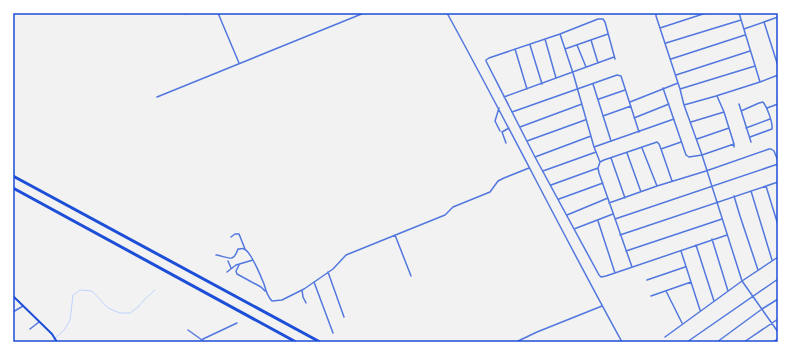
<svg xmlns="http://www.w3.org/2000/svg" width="791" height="355" font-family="Helvetica,sans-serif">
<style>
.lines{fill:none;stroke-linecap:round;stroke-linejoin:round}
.stream{stroke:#bfd3fe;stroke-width:1}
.minor{stroke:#5277de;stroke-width:1.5}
.secondary{stroke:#1d4ed8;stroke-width:2}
.motorway{stroke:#1d4ed8;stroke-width:3}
.neatline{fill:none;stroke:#1d4ed8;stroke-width:1.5}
</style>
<rect width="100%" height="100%" fill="#f2f2f2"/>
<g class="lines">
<path class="stream" d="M 51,342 L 65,329 L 70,320 L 73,295 L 80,290 L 92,291 L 108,308 L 120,313 L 130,313 L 138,307 L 144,300 L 155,290"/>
<path class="minor" d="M 218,13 L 239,63
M 447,13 C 507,122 562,233 622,342
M 656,13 L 656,16 L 680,89 L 684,105
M 739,13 L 760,82 L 716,96 L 684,105 L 702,155 L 742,281 L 778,332
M 186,14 L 187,13
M 764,22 L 778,66
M 660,28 L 706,13
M 744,29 L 778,17
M 560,34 L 573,73 L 594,147 L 600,162
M 545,39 L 556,78
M 591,40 L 598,63
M 666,43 L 741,20
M 530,45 L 542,84
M 577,45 L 586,67
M 515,49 L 527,89
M 565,49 L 608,34
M 615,59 L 605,22 L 603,19 L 598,19 L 560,34 L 489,58 L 486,60 L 486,61 L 535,157 L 599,275 L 601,277 L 606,276 L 727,235
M 671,59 L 745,35
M 676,75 L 750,51
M 760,82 L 778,75
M 593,84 L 611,141
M 663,88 L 686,155 L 689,157 L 702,155 L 734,144
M 680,89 L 755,66
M 717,96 L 724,112 L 734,144 L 734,147
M 157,97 L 364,13
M 504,97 L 614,57
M 599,99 L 625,90
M 630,102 L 678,83
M 739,104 L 751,142
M 499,108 L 495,121 L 500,131
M 767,108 L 778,104
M 741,111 L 759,103 L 763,102 C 767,107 773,123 772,129 L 750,137
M 512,112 L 617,75 L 621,76 L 639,132
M 603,116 L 631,106
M 634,118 L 669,104
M 691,122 L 724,112
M 520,127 L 582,104
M 746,128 L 770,119
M 697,139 L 729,128
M 527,141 L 585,120
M 506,143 L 502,132 L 509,128
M 594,147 L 674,119
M 642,148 L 657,186
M 661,149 L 681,142
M 627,153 L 641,192
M 535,157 L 591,136
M 611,158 L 625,198
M 543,171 L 596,152
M 551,185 L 598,168
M 766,186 L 778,225
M 751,191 L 772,260
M 734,196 L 740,216 L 758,270
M 559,199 L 603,183
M 609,203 L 657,186 L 706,171 L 769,149 L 771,149 L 774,151 L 778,161
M 567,215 L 608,198
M 615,219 L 778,164
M 598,221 L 615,273
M 574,229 L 613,214
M 395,235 L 411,276
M 620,235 L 778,182
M 231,237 L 235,234 L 239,234 L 245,249
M 712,239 L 728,291
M 696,245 L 714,301
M 626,251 L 722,219
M 681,251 L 700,310
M 216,255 C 219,255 229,259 232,258 C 235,257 237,252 238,249 C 241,249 242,248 244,249 C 251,251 261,277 264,284 C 266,291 267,296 272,301 L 282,300 L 304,289 L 333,269 L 346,255 L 445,215 L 453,207 L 490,192 L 498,181 L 504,178 L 529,168
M 228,261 L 231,268
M 239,265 L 236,271 L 237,274 L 261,287 L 265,291
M 632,267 L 599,173 L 598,168 L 600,162 L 604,160 L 657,142 L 659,144 L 661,149 L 672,181
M 227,272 L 236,265 L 253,260
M 328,272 L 344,317
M 647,280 L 685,267
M 314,282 L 333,333
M 302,290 L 303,297 L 306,303
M 666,291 L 682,323
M 651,296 L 691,282
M 13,312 L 23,306
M 30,329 L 39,322
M 188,330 L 202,340
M 665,337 L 742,281 L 778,257
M 202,342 L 203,339 L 237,323
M 516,342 L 537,332 L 602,306
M 687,342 L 778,279
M 717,342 L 762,309 L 778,299
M 744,342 L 778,319
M 773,342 L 778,339"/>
<path class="secondary" d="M 13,296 L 52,334 L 57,342"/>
<path class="motorway" d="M 13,176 L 320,342
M 13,188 L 296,342"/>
</g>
<rect width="791" height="355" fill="none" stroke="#ffffff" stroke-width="28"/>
<rect x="14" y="14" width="763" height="327" class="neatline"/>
</svg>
